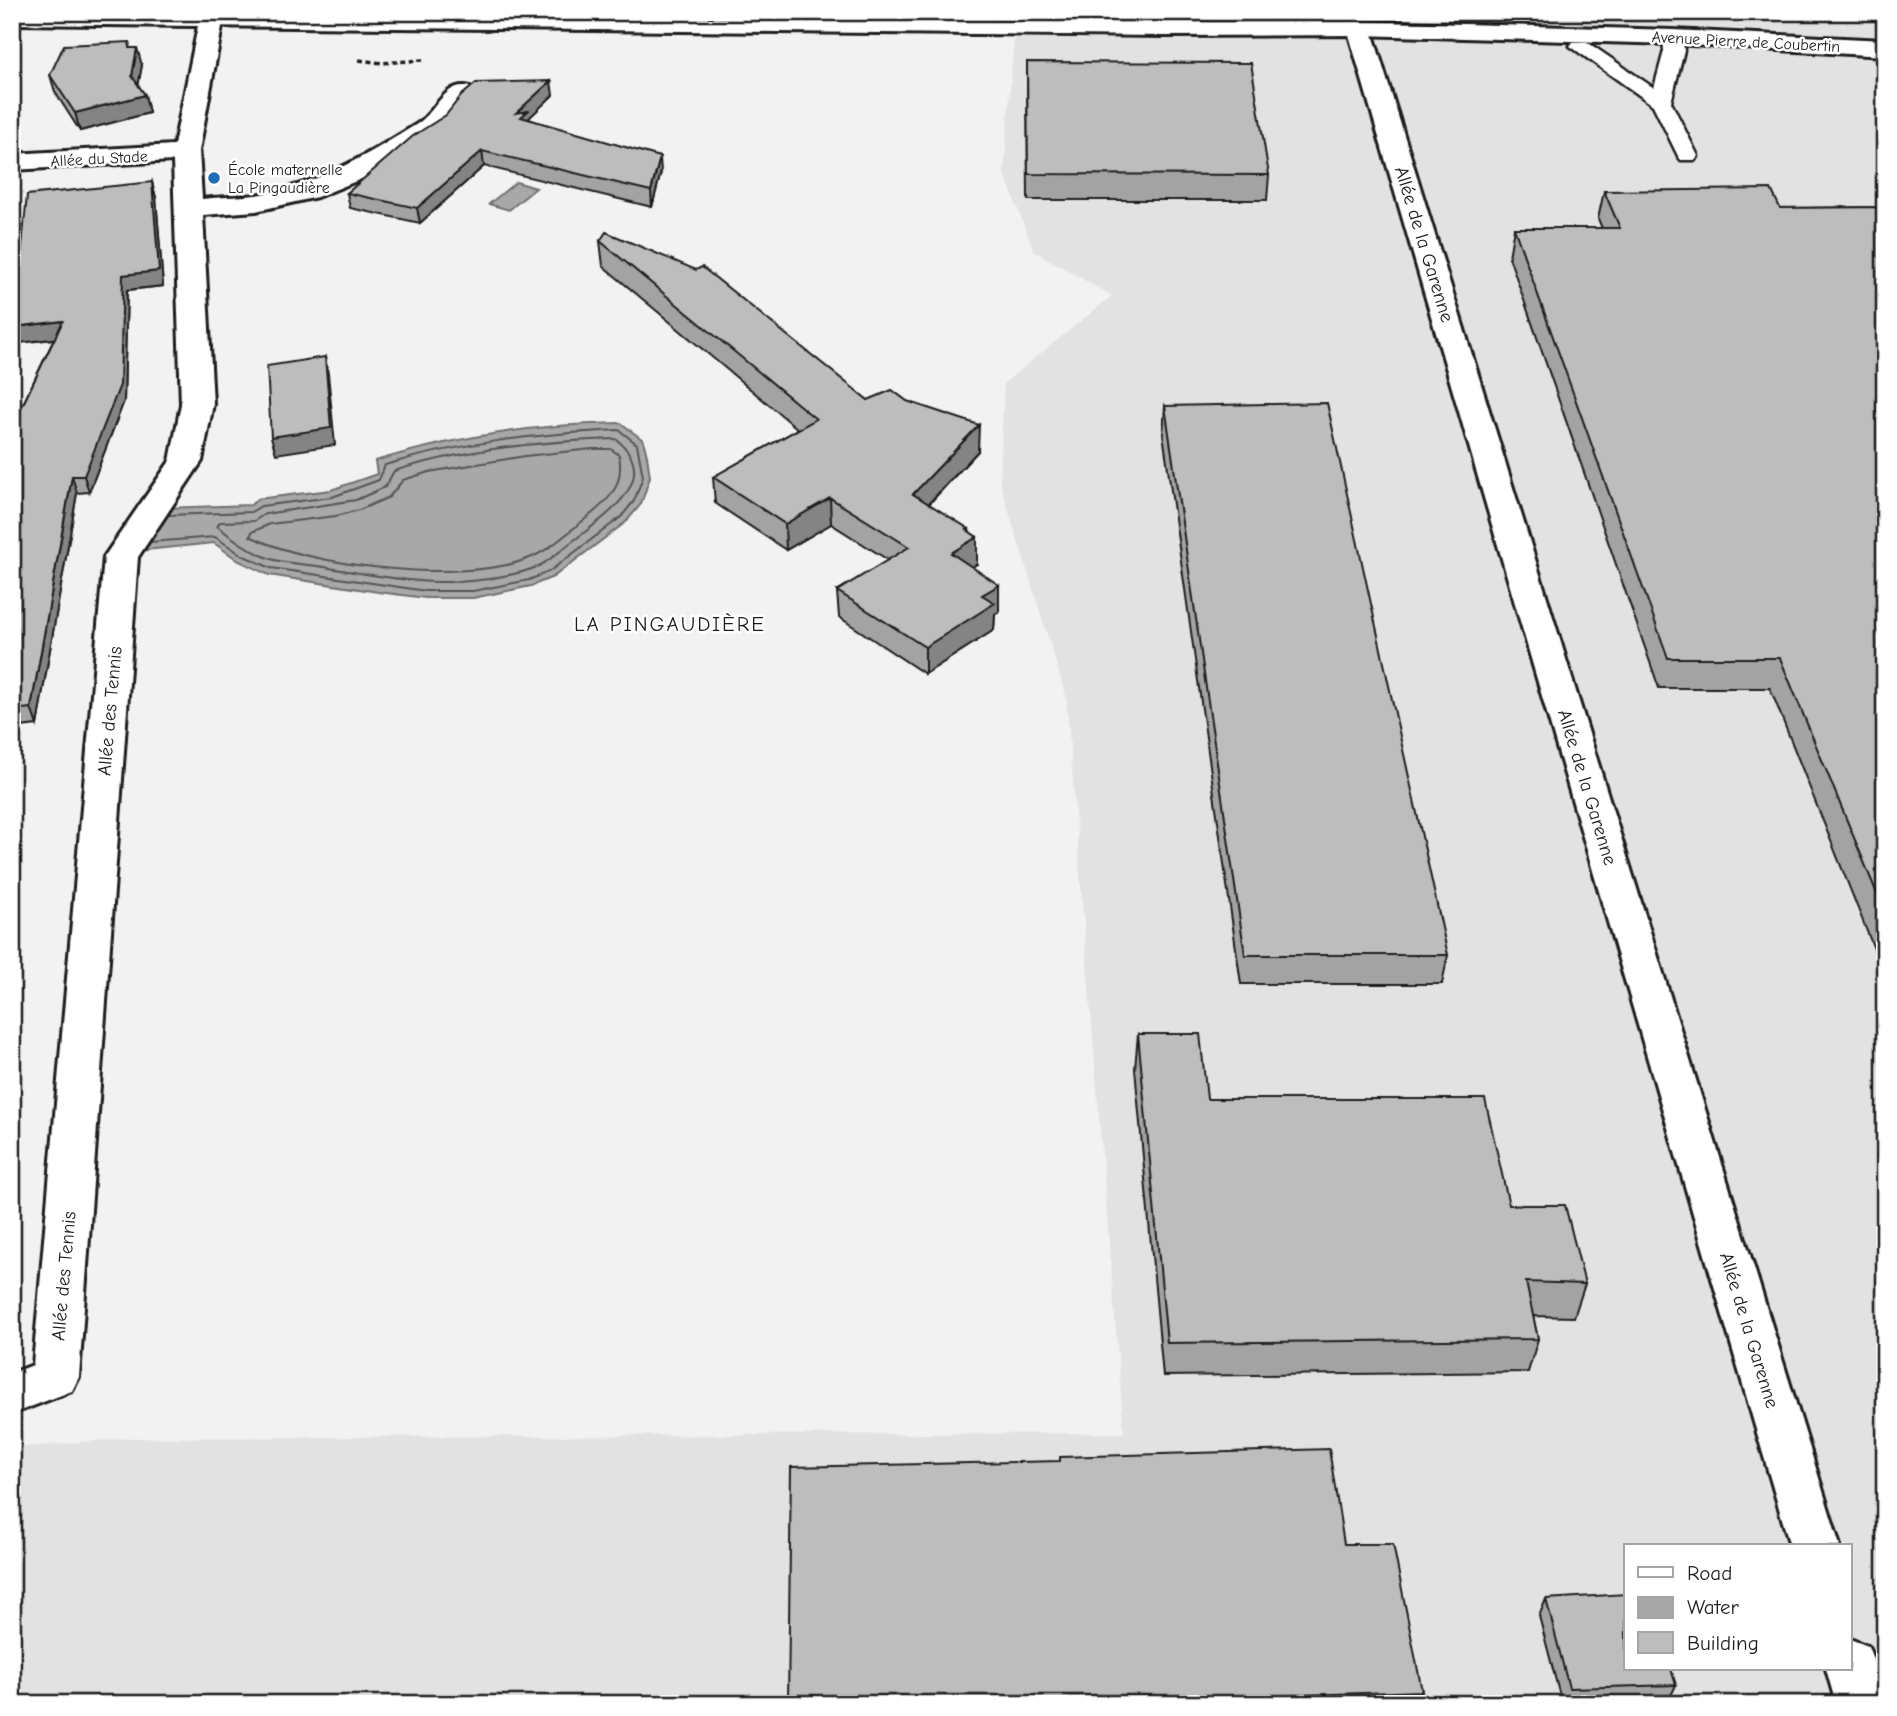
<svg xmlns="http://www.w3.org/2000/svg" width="1897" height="1716" font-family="'Comic Neue',sans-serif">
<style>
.built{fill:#e2e2e2;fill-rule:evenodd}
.water{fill:#a8a8a8;stroke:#707070;stroke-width:2}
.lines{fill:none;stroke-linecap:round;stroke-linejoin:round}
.shore{stroke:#545454;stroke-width:2}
.lane-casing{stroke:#1c1c1c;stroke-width:5}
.street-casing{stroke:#1c1c1c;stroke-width:6}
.secondary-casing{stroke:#1c1c1c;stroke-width:6}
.path{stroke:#1c1c1c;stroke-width:3.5;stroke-dasharray:5 3.5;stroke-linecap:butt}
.lane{fill:#fff;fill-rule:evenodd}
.street{fill:#fff;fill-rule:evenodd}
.secondary{fill:#fff;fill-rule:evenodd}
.wall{fill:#a3a3a3;stroke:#1c1c1c;stroke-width:2}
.shaded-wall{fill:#848484;stroke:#1c1c1c;stroke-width:2}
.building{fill:#bdbdbd;stroke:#1c1c1c;stroke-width:2}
.poi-dot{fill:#1f6fb2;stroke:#fff;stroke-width:2.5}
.labels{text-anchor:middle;stroke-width:5;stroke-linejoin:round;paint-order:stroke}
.far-street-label{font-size:16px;fill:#1c1c1c;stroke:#fff}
.far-poi-label{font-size:16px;fill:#1c1c1c;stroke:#fff;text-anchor:start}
.street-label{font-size:19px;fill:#1c1c1c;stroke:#fff}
.neighbourhood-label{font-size:21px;letter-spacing:2px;fill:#1c1c1c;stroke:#fff}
</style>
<rect width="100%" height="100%" fill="#f2f2f2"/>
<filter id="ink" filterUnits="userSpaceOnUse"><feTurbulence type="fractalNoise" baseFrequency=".0143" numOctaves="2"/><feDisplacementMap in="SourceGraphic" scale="14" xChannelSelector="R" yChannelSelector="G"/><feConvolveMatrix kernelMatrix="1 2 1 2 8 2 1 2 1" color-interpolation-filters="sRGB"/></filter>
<g filter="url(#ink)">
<path class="built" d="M 1505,12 L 1885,12 L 1885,1704 L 12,1704 L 12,1448 L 128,1438 L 1124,1433 L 1066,695 L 1000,483 L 1004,383 L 1112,296 L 1034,251 L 1004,173 L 1014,36 L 1512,39 ZM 1626,1546 L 1850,1546 L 1850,1669 L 1626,1669 Z"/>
<path class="water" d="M 516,182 L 536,188 L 509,210 L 489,204 Z
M 621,423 L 643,440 L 647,456 L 650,477 L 641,504 L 626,522 L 553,577 L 531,586 L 473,598 L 426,598 L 378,592 L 269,575 L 239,561 L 214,543 L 135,551 L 164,508 L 251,505 L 257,499 L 331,490 L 377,474 L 375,461 C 454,437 538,424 621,423 Z"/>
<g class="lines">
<path class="shore" d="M 616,439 C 665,479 603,518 573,541 C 562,549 552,559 539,566 C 528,571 515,574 503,576 C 444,590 383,577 324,567 C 307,564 288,564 271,559 C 251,552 233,539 217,526 L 220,522 L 254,521 L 265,514 L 356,500 L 385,487 L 394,471 C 465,449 542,441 616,439 Z
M 592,449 L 611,449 L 619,455 C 625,487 607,502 584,520 C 566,534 549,551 527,559 C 463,584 311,567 250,536 L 252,532 L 270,524 L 336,516 L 359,510 L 389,497 L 403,480 L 429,472 L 525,456 Z
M 150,542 L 215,537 L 242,555 L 271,568 L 426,591 L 473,591 L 529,580 L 550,571 L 621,517 L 634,501 L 643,477 L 637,444 L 619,430 C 540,434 461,442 385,465 L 379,480 L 332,497 L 261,506 L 251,512 L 168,515"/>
<defs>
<path id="lane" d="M 1673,31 L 1683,37 L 1684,51 L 1671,102 L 1698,156 L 1695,160 L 1681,160 L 1678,156 L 1653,105 L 1570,46 L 1573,42 L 1587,42 L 1654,88 L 1664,51 L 1663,37 Z"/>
<path id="street" d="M 1151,12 L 1175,12 L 1176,29 L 1173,34 L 1164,36 L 1155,34 L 1152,29 Z
M 211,14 L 220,16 L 223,21 L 199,151 L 202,199 C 220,197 238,197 256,195 C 316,186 367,155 417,124 C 436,112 445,80 470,87 L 474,92 L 447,128 L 381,171 L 317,197 L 256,211 L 203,215 L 213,404 L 202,461 L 138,557 L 79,1377 L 72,1391 L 12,1414 L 12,1373 L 33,1365 L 104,557 L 170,461 L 181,404 L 173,161 L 12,170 L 12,154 L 174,145 L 199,21 L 202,16 Z
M 1359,21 L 1368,23 L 1371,28 L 1840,1546 L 1790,1546 L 1347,28 L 1350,23 Z
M 1850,1639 L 1868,1646 L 1885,1692 L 1885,1704 L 1836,1704 L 1826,1669 L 1850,1669 Z"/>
<path id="secondary" d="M 12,12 L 1164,22 L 1359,21 L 1673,30 L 1885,40 L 1885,56 L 1673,44 L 1359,35 L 1164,36 L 12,24 Z"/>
</defs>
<use href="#lane" class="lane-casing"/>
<use href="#street" class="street-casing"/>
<use href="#secondary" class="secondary-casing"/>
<path class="path" d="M 359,60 L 382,63 L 423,60"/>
<use href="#lane" class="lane"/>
<use href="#street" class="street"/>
<use href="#secondary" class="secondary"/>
</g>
<path class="wall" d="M 131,48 L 142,65 L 138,85 L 145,95 L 149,113 L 80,131 L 55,92 L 50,75 Z
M 1027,62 L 1269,175 L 1267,200 L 1028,200 Z
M 553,95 L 529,118 L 529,119 L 661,172 L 652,207 L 484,166 L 420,223 L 350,208 L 347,193 Z
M 152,182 L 156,198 L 163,286 L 127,290 L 124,401 L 89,492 L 77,493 L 37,725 L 12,728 L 12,502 L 14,494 L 12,494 L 12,427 L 54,339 L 19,343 L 14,327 Z
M 1604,191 L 1780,208 L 1885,207 L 1885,958 L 1878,959 L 1770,688 L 1659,688 L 1509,257 L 1514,228 L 1602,228 L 1598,219 Z
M 600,241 L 868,400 L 978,451 L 929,504 L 977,537 L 977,564 L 971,567 L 999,612 L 995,614 L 994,630 L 925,674 L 839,617 L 837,591 L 888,560 L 831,524 L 786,550 L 715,503 L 713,477 L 798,429 L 603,266 Z
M 1165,406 L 1448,955 L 1442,984 L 1241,984 L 1163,434 Z
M 1138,1034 L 1207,1099 L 1509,1205 L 1585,1284 L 1574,1317 L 1533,1316 L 1538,1339 L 1528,1372 L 1163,1376 L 1135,1069 Z
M 1344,1544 L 1422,1691 L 1418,1704 L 788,1704 Z
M 1546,1599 L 1676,1685 L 1668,1702 L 1562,1704 L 1539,1616 Z"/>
<path class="shaded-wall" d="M 137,48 L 142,65 L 137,93 L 132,76 Z
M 551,81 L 553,95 L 529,118 L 530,126 L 516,113 Z
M 145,95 L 149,113 L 80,131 L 75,113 Z
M 482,151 L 484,166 L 420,223 L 417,208 Z
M 660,157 L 661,172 L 652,207 L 651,191 Z
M 152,182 L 156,198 L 163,286 L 127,290 L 124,401 L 89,492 L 84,476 L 123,275 Z
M 63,321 L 68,337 L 19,343 L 14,327 Z
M 325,357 L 328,374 L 335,445 L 276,454 L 271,437 Z
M 979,425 L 978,451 L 913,520 L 913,494 Z
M 72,476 L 77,493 L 37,725 L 31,708 Z
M 830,498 L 831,524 L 786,550 L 785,524 Z
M 969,529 L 969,542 L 977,537 L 977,564 L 950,580 L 951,553 L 967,530 Z
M 999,585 L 999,612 L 995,614 L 994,630 L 925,674 L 925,647 L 982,595 Z"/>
<path class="building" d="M 130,42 L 129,48 L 137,48 L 132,76 L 145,95 L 75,113 L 50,75 L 64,45 Z
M 1027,62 L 1251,63 L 1269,175 L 1028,174 Z
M 551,81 L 516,113 L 528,111 L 521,117 L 660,157 L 651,191 L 482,151 L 417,208 L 347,193 L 413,136 L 446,115 L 461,96 L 476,83 Z
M 152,182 L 159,271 L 123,275 L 120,385 L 84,476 L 72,476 L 31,708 L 12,710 L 12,502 L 17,477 L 12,477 L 12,427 L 63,321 L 14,327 L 27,195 Z
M 1771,189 L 1780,208 L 1885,207 L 1885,913 L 1780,658 L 1668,658 L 1514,228 L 1620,228 L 1604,191 Z
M 606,232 L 696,270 L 702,267 L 868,400 L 892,390 L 907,401 L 979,425 L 913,494 L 969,529 L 967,530 L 977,537 L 951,553 L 999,585 L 982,595 L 995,603 L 925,647 L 837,591 L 909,547 L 830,498 L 785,524 L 713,477 L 816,419 L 600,241 Z
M 325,357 L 331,428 L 271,437 L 267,366 Z
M 1327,403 L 1448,955 L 1245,955 L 1165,406 Z
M 1138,1034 L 1200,1034 L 1207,1099 L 1485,1099 L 1509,1205 L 1565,1205 L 1585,1284 L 1526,1282 L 1538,1339 L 1167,1343 Z
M 1329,1449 L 1344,1544 L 1393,1544 L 1422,1691 L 1050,1704 L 788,1704 L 791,1467 L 1060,1461 L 1060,1457 Z
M 1626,1594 L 1626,1669 L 1671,1669 L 1676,1685 L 1569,1688 L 1546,1599 Z"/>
</g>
<circle class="poi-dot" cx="214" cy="178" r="7"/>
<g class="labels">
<g class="far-street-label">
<text transform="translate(1746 41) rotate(3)" y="6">Avenue Pierre de Coubertin</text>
<text transform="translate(99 158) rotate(-3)" y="6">Allée du Stade</text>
</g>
<g class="far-poi-label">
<text x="228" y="175">École maternelle<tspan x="228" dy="18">La Pingaudière</tspan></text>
</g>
<g class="street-label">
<text transform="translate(1425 244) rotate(73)" y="7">Allée de la Garenne</text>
<text transform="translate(109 711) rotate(-85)" y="7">Allée des Tennis</text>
<text transform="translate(1588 787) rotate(73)" y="7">Allée de la Garenne</text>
<text transform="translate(63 1276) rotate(-85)" y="7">Allée des Tennis</text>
<text transform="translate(1750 1330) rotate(73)" y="7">Allée de la Garenne</text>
</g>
<g class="neighbourhood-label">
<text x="670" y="631">LA PINGAUDIÈRE</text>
</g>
</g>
<rect width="1897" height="1716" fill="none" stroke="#fff" stroke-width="42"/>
<rect x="21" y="21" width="1855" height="1674" fill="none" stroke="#1c1c1c" stroke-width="2.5" filter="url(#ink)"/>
<rect x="1624" y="1544" width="228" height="126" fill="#ffffff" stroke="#a4a4a4" stroke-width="2"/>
<rect x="1638" y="1567" width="35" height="10" fill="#ffffff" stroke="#a4a4a4" stroke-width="2"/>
<text x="1687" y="1580" font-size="21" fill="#1c1c1c">Road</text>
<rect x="1638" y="1597" width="35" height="21" fill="#a8a8a8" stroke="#a4a4a4" stroke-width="2"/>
<text x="1687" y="1614" font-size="21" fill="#1c1c1c">Water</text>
<rect x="1638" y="1632" width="35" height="21" fill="#bdbdbd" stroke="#a4a4a4" stroke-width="2"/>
<text x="1687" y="1650" font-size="21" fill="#1c1c1c">Building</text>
</svg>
